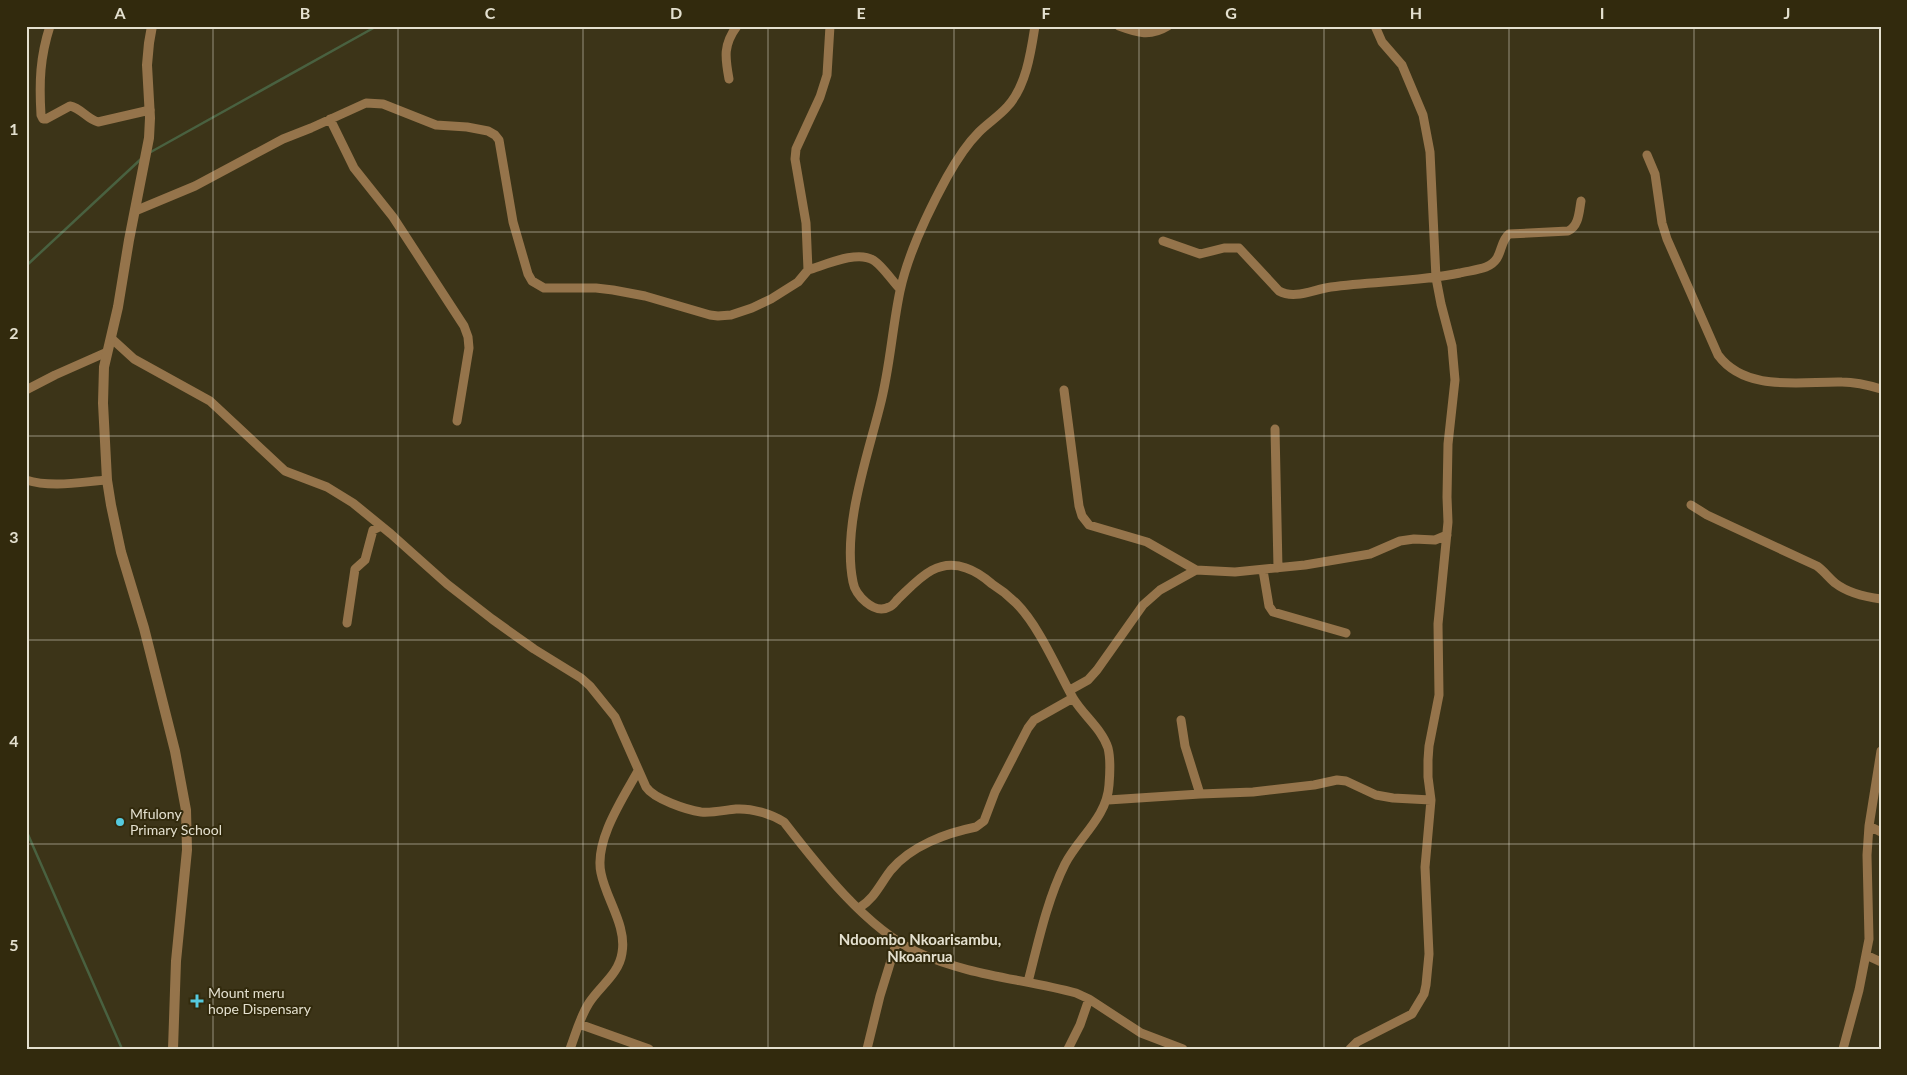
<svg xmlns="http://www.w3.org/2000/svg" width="1907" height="1075" font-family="Lato,sans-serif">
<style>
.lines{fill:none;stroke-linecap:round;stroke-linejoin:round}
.stream{stroke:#496140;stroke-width:2.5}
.minor{stroke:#95744b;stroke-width:9}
.tertiary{stroke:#95744b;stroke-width:10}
.grid{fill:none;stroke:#e4e0cf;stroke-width:1;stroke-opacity:0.55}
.poi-dot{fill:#55cadf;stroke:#322a0d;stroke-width:2}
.labels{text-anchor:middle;stroke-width:4;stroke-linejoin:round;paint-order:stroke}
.poi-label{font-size:14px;fill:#e4e0cf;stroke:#322a0d;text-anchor:start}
.neighbourhood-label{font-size:15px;font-weight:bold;fill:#e4e0cf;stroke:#322a0d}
.neatline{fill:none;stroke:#e4e0cf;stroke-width:2}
.grid-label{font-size:16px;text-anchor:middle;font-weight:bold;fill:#e4e0cf}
</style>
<rect width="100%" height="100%" fill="#3c3418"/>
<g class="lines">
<path class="stream" d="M 149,153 L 377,26
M 26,266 L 141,159
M 26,830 L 122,1049"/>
<path class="minor" d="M 50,26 C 40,57 39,82 41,115 L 43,119 L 46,119 L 70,106 C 81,108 87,119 98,122 L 150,110
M 1119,26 C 1138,33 1150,37 1168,26
M 729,79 C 725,57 723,45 737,26
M 330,119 L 354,168 L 393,217 L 464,326 L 468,337 L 469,348 L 457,421
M 1647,155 L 1655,174 L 1662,223 L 1667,239 L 1718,355 C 1746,393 1802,381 1842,382 C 1855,382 1868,385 1881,389
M 135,211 L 195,186 L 283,139 L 311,128 L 366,103 L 383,104 L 436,125 L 467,127 L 488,131 L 495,135 L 499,140 L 513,222 L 528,274 L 532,281 L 544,288 L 596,288 L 613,290 L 645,296 L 710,315 L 718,316 L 731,315 L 752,308 L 771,299 L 798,282 L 808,270 L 806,223 L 795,159 L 796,149 L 820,97 L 827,75 L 830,26
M 1163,241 L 1200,254 L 1224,248 L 1239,248 L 1279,291 C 1295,300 1314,289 1331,287 C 1374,281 1417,282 1460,273 C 1468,271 1478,270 1486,267 C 1504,260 1498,243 1509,234 L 1568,231 C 1579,226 1579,212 1581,201
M 808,270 C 825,265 857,250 873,260 C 881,264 893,282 900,289
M 111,338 L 134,359 L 210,401 L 285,471 L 327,487 L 353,503 L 391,534 L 447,584 L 492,619 L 534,649 L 581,678 L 590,686 L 615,717 L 646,787 C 654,799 687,810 701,812 C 713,813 725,810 736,809 C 752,808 771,814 784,822 C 818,866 866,928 917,952 C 966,975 1023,979 1076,993 L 1089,999 L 1141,1033 L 1183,1049
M 26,390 L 55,375 L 107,352
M 1064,390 L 1079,506 L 1082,516 L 1089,525 L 1147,542 L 1196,570
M 1275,429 L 1278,568
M 26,480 C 52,488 81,482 107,480
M 1691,505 L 1707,515 L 1817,566 C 1824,571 1828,577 1835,583 C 1848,593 1865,597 1881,599
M 1263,570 L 1269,606 L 1273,612 L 1346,633
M 347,623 L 355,569 L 365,560 L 373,530 L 381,526
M 1070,690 L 1088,680 L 1097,670 L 1143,605 L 1160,590 L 1196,570 L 1235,572 L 1305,565 L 1370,554 L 1400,541 L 1414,539 L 1435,540 L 1447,535
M 1181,720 L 1185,746 L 1200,794
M 1108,800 L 1200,794 L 1253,792 L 1314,785 L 1337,780 L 1346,781 L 1376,795 L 1393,798 L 1431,800
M 1869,826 L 1881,832
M 859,908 C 875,898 880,884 891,870 C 911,846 946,833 976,827 L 984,821 L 995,792 L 1028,728 L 1034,720 L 1073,698
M 1866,955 L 1881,962
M 1028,982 C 1038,943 1047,900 1065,864 C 1079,837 1107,817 1109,785 C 1110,773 1111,760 1108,748 C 1102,729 1083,715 1073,698 C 1057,669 1039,626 1016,603 C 1009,596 1000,589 992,584 C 984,577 975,571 966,568 C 936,557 917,581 898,599 C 895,602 893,606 889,607 C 874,615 855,595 853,582 C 842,528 867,458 880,406 C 890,368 892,329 900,291 C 908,254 929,210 947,177 C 956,161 966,145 979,132 C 988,123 999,116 1007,107 C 1026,87 1031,52 1035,26
M 579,1024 L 649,1049
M 570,1049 C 576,1033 580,1017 589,1003 C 600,986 619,974 622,953 C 627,926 606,899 601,873 C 594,841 623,798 638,771
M 867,1049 L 880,996 L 897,941
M 1068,1049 L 1080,1025 L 1089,999
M 1350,1049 L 1357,1042 L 1412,1014 L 1424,994 L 1426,985 L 1429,954 L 1425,867 L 1431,800 L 1428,777 L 1428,760 L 1429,746 L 1439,695 L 1438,624 L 1448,522 L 1447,497 L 1448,444 L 1455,380 L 1452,346 L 1441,304 L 1436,278 L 1430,152 L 1423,115 L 1402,65 L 1382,42 L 1375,26
M 1843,1049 L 1859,990 L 1869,939 L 1867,855 L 1869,826 L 1881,751"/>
<path class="tertiary" d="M 152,26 L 149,43 L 147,65 L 150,118 L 149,138 L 129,240 L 118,307 L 104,367 L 103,403 L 107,480 L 111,505 L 121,552 L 144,628 L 175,751 L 186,810 L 187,850 L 176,961 L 173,1049"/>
</g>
<path class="grid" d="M 213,26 L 213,1049M 398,26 L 398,1049M 583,26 L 583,1049M 768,26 L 768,1049M 954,26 L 954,1049M 1139,26 L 1139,1049M 1324,26 L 1324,1049M 1509,26 L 1509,1049M 1694,26 L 1694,1049M 26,232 L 1881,232M 26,436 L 1881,436M 26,640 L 1881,640M 26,844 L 1881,844"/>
<g class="poi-dot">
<circle cx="120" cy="822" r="5"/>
<path d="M194.5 993.5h5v5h5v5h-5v5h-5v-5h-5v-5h5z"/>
</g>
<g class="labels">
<g class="poi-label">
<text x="130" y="819">Mfulony<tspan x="130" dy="16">Primary School</tspan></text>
<text x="208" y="998">Mount meru<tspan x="208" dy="16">hope Dispensary</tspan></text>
</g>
<g class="neighbourhood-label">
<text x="920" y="945">Ndoombo Nkoarisambu,<tspan x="920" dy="17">Nkoanrua</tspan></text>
</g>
</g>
<rect width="1907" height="1075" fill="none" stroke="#322a0d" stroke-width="55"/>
<rect x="28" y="28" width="1852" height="1020" class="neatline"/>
<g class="grid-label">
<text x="120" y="19">A</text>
<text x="305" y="19">B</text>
<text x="490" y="19">C</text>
<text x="676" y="19">D</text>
<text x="861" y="19">E</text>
<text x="1046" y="19">F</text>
<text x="1231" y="19">G</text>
<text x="1416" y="19">H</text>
<text x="1602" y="19">I</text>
<text x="1787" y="19">J</text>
<text x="14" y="135">1</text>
<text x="14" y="339">2</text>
<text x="14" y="543">3</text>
<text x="14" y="747">4</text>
<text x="14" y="951">5</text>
</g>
</svg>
